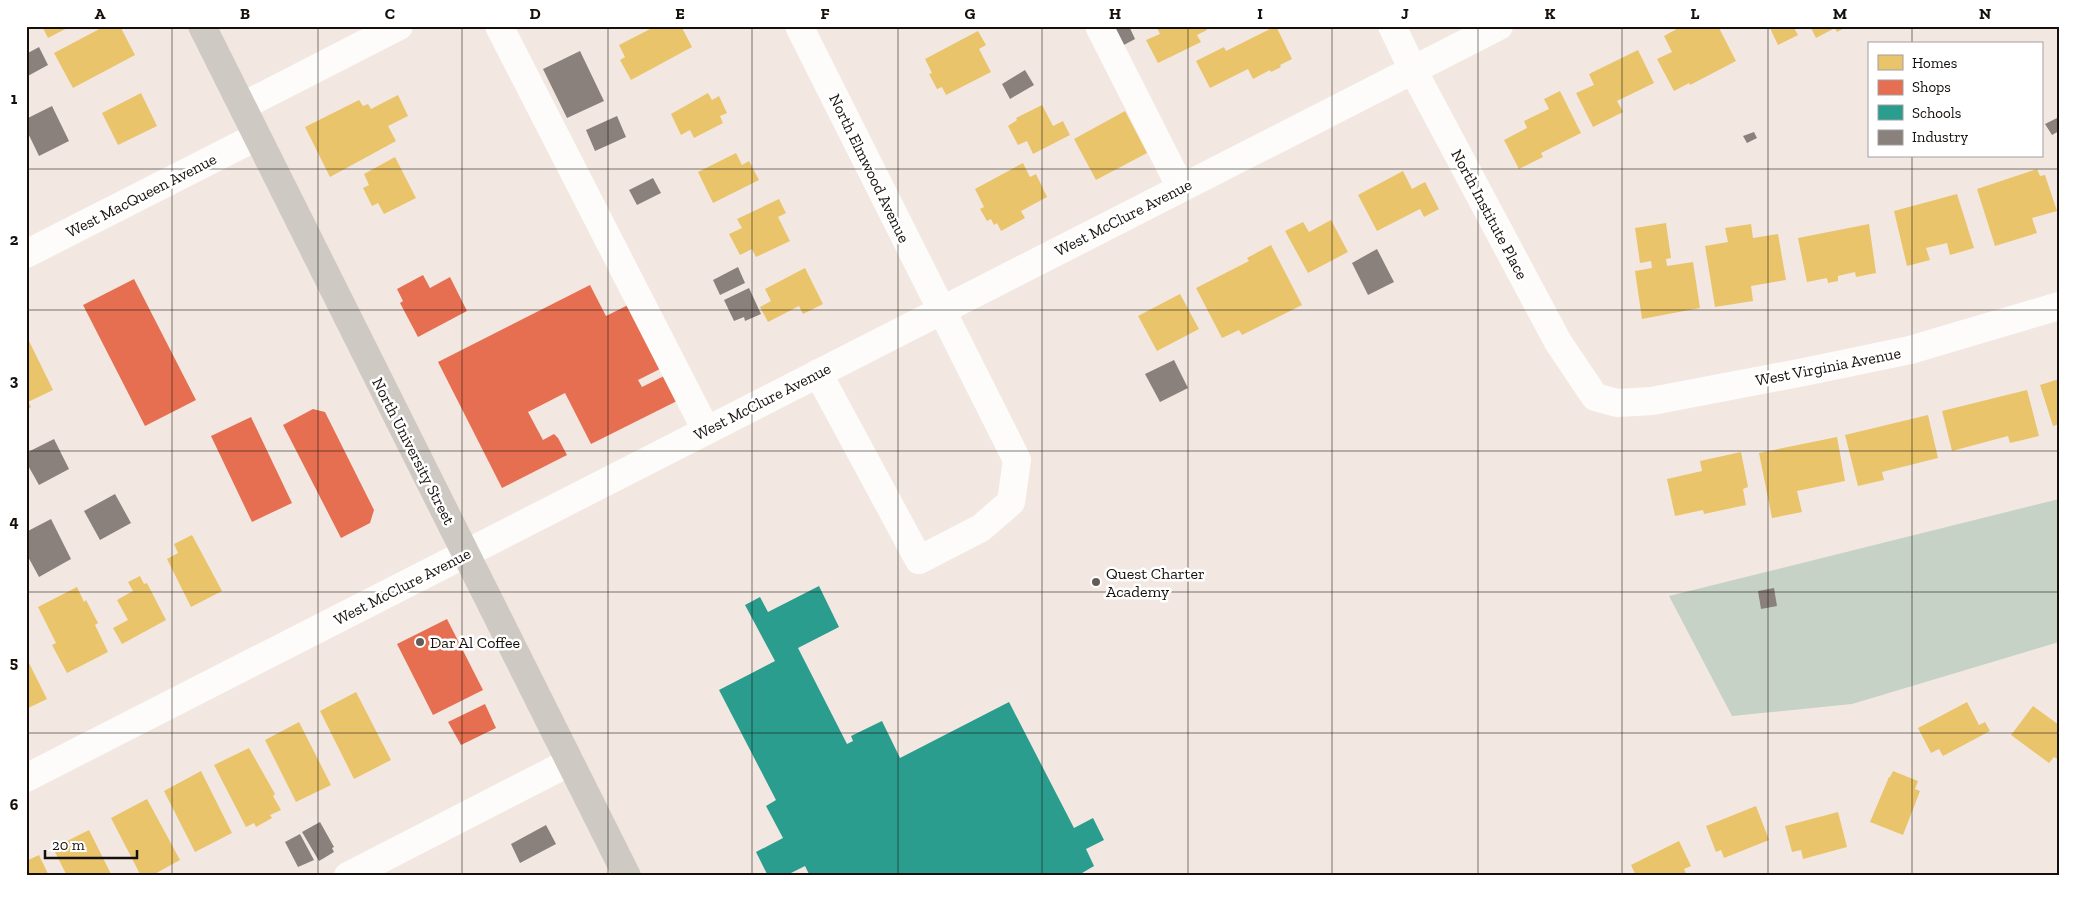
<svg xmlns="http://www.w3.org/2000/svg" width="2085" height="902" font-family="'Zilla Slab',serif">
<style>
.forest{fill:#c5d2c5}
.homes{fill:#e9c46a}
.shops{fill:#e76f51}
.schools{fill:#2a9d8f}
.industry{fill:#8a817c}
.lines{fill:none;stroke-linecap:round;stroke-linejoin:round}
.minor{stroke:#fdfcfa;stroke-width:28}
.major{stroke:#cec9c3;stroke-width:28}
.grid{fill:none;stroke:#16100c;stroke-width:1;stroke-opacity:0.55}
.poi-dot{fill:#635c57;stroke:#fff;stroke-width:2}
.labels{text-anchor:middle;stroke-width:5;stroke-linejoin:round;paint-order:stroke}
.street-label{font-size:16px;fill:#16100c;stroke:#fff}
.poi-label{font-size:16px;fill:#16100c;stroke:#fff;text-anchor:start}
.neatline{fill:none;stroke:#16100c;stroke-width:2}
.grid-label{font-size:16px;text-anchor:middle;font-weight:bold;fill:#16100c}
</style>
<rect width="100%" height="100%" fill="#f2e8e1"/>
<path class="forest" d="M 2059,499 L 2059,642 L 1852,704 L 1732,716 L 1669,596 Z"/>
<path class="homes" d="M 42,26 L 71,26 L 48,38 Z
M 105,26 L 120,26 L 135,55 L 73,88 L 54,53 Z
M 656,26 L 672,26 L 674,29 L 681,26 L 692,47 L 631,80 L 620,60 L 625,57 L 619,45 Z
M 1156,26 L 1205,26 L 1207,30 L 1197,35 L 1201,42 L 1158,63 L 1146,40 L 1160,34 Z
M 1276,26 L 1292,59 L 1280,65 L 1281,67 L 1271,72 L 1270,70 L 1253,79 L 1248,69 L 1210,88 L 1196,61 L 1224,47 L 1226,51 Z
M 1682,26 L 1718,26 L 1736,61 L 1690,85 L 1689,83 L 1674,91 L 1657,59 L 1672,52 L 1664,36 Z
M 1769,26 L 1793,26 L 1798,35 L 1778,45 Z
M 1810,26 L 1848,26 L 1837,32 L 1835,28 L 1816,38 Z
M 978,31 L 986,45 L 979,49 L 991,72 L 946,95 L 942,87 L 937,89 L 929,74 L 932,73 L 925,59 Z
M 1638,50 L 1654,83 L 1617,101 L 1623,112 L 1593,127 L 1576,93 L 1594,85 L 1589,74 Z
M 1560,91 L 1581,133 L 1541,153 L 1543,157 L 1519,169 L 1504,140 L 1527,128 L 1524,121 L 1549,109 L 1544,99 Z
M 141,93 L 157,126 L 118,145 L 102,113 Z
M 708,93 L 712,100 L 719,96 L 727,113 L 720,116 L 723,123 L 694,138 L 690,130 L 681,135 L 671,114 Z
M 398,95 L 408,116 L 388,126 L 396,141 L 330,177 L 305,127 L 359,100 L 363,106 L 368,104 L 371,109 Z
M 1042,105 L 1053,126 L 1063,121 L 1070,135 L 1033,154 L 1027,141 L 1018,145 L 1008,126 L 1017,120 L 1016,118 Z
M 1125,111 L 1147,153 L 1096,180 L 1074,139 Z
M 736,153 L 742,165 L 749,161 L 759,180 L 713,203 L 698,172 Z
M 395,157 L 416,198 L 384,214 L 378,203 L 372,206 L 363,188 L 369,185 L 364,174 Z
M 1023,163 L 1030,177 L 1036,174 L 1047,197 L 1021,211 L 1025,218 L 1001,231 L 997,223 L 994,225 L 991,219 L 987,221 L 980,209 L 984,207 L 975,189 Z
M 2037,169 L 2040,176 L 2045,175 L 2057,211 L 2032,218 L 2037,233 L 1995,246 L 1977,189 Z
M 1403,171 L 1412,189 L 1425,182 L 1439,209 L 1424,217 L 1420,209 L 1377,231 L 1358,195 Z
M 1957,194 L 1974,248 L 1950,255 L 1947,243 L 1926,248 L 1930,260 L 1907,266 L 1894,211 Z
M 779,199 L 786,213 L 778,217 L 790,241 L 756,257 L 752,249 L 740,255 L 729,234 L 742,228 L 737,219 Z
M 1331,220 L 1348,252 L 1308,273 L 1285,231 L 1303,222 L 1309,232 Z
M 1666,223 L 1671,258 L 1666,259 L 1667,266 L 1693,262 L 1700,308 L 1642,319 L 1635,271 L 1652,268 L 1651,261 L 1640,263 L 1635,228 Z
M 1751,224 L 1753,238 L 1778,234 L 1786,280 L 1751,286 L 1753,301 L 1715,307 L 1705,246 L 1728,242 L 1725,228 Z
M 1869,224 L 1876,273 L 1856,277 L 1855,272 L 1838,276 L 1838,281 L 1828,283 L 1827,278 L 1807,282 L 1798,238 Z
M 1271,245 L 1302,305 L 1242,335 L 1239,330 L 1222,338 L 1196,288 L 1249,261 L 1247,258 Z
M 805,268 L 823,304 L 803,314 L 799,306 L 768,322 L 760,307 L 771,301 L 765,289 Z
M 1180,294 L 1199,329 L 1157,351 L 1138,316 Z
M 29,341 L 53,390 L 28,402 L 31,407 L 26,410 L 26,342 Z
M 2059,379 L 2059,424 L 2053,426 L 2040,385 Z
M 2027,390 L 2039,436 L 2010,443 L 2008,436 L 1952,451 L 1942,411 Z
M 1928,415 L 1938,458 L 1882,472 L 1884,480 L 1858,486 L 1845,435 Z
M 1837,437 L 1845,481 L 1797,491 L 1802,512 L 1772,518 L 1759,453 Z
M 1741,452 L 1748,487 L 1743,489 L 1746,505 L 1704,514 L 1703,510 L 1675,516 L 1667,479 L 1702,471 L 1700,461 Z
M 192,535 L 222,591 L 191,607 L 167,559 L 178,553 L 174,544 Z
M 140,576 L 144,584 L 147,583 L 166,620 L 122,644 L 113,628 L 128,620 L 117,600 L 133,591 L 128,582 Z
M 77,587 L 84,602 L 86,600 L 98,623 L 95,625 L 108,652 L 67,673 L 52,645 L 56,643 L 38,607 Z
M 26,657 L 47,699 L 26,709 Z
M 356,692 L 391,760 L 354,779 L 320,711 Z
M 1967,702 L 1979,725 L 1985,722 L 1990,731 L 1943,756 L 1939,749 L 1931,753 L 1918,728 Z
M 2033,706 L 2059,725 L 2059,760 L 2054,757 L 2049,763 L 2011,735 Z
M 299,722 L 331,785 L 296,802 L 265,740 Z
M 249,748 L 275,794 L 273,796 L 281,810 L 270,815 L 272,818 L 256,827 L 254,823 L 246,827 L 214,765 Z
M 201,771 L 232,833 L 195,852 L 164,791 Z
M 1893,771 L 1918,781 L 1915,789 L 1920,791 L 1903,835 L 1870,822 L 1889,777 L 1890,777 Z
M 147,799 L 180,860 L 151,876 L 141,876 L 111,818 Z
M 1756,806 L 1769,840 L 1724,858 L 1721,850 L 1716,852 L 1706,826 Z
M 1838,812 L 1847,847 L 1803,859 L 1801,850 L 1792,852 L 1785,826 Z
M 89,830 L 112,876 L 67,876 L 53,848 Z
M 1679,841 L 1691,866 L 1684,869 L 1687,876 L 1636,876 L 1631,865 Z
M 39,855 L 49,876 L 26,876 L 26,861 Z"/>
<path class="shops" d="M 423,275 L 430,288 L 450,277 L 467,311 L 418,337 L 400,303 L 403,301 L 397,289 Z
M 134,279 L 196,400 L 145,426 L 83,305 Z
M 590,285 L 606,316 L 632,303 L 664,367 L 638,380 L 642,387 L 664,376 L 677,401 L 591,444 L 565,393 L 528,412 L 543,440 L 554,434 L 558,438 L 567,455 L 502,488 L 438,362 Z
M 313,409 L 325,412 L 374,510 L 370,523 L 341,538 L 283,425 Z
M 251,417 L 292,503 L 252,522 L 211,436 Z
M 447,619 L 483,690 L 433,715 L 397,644 Z
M 485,704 L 496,728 L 461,745 L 448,722 Z"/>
<path class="schools" d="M 819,586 L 839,627 L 798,648 L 847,744 L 853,741 L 851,736 L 882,721 L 900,758 L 1009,702 L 1074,828 L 1093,818 L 1104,840 L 1086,849 L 1094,866 L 1077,876 L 810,876 L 805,866 L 785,876 L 768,876 L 756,852 L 783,838 L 766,806 L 776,800 L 719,690 L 775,661 L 745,605 L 760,597 L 768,612 Z"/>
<path class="industry" d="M 1108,26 L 1129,26 L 1135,39 L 1122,46 Z
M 39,47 L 48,65 L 26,77 L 26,54 Z
M 580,51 L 604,101 L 567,118 L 543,69 Z
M 1025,70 L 1034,85 L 1010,99 L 1002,84 Z
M 52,106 L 69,141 L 39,156 L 26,129 L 26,119 Z
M 617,116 L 626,137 L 595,151 L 586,130 Z
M 2059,117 L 2059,131 L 2052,135 L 2045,124 Z
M 1754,132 L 1757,138 L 1747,143 L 1743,136 Z
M 653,178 L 661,193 L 637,205 L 629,190 Z
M 1377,249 L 1394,282 L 1368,295 L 1352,263 Z
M 738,267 L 745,283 L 720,295 L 713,280 Z
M 749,288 L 761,314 L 745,321 L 744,317 L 734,321 L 724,300 Z
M 1174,360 L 1188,388 L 1160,402 L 1145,374 Z
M 54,439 L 69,469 L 39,485 L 26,462 L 26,453 Z
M 115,494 L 131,523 L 100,540 L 84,511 Z
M 51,519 L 71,559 L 39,577 L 26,553 L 26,532 Z
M 1774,588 L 1777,606 L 1761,609 L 1758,591 Z
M 320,822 L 334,847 L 332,848 L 334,852 L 319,861 L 302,832 Z
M 546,825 L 556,844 L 520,863 L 511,844 Z
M 300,834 L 314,860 L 298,867 L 285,842 Z"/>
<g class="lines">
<path class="minor" d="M 499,26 L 706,430
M 799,26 L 1017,460 L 1011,502 L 981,528 L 919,560 L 818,373
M 1099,26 L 1181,188
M 1392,26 L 1413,70 L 1558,342 L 1595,397 L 1617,403 L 1652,401 L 1804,372 L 1910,350 L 2059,306
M 243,106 L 399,26
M 26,254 L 256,137
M 26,778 L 1499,26
M 348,876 L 570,762"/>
<path class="major" d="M 202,26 L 627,876"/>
</g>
<path class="grid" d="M 172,26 L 172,876M 318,26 L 318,876M 462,26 L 462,876M 608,26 L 608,876M 752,26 L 752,876M 898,26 L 898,876M 1042,26 L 1042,876M 1188,26 L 1188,876M 1332,26 L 1332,876M 1478,26 L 1478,876M 1622,26 L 1622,876M 1768,26 L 1768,876M 1912,26 L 1912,44M 1912,156 L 1912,876M 26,169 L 2059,169M 26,310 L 2059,310M 26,451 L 2059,451M 26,592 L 2059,592M 26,733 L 2059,733"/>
<g class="poi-dot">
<circle cx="1096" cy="582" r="5"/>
<circle cx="420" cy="642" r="5"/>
</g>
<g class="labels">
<g class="street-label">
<text transform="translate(870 168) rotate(64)" y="6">North Elmwood Avenue</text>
<text transform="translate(141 195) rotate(-27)" y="6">West MacQueen Avenue</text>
<text transform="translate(1490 214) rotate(62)" y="6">North Institute Place</text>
<text transform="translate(1123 217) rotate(-27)" y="6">West McClure Avenue</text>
<text transform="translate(1828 366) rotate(-11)" y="6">West Virginia Avenue</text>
<text transform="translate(762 401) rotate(-27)" y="6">West McClure Avenue</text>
<text transform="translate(414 451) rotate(63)" y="6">North University Street</text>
<text transform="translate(402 586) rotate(-27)" y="6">West McClure Avenue</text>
</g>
<g class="poi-label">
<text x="1106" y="579">Quest Charter<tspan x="1106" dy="18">Academy</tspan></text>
<text x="430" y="648">Dar Al Coffee</text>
</g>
</g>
<rect width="2085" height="902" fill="none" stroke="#ffffff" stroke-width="55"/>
<rect x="1868" y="42" width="175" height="115" fill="#ffffff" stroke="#a29f9e"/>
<rect x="1878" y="55" width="25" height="15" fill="#e9c46a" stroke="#a29f9e"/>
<text x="1912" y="68" font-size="15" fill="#16100c">Homes</text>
<rect x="1878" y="80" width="25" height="15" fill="#e76f51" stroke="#a29f9e"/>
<text x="1912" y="92" font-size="15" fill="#16100c">Shops</text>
<rect x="1878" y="105" width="25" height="15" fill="#2a9d8f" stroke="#a29f9e"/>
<text x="1912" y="118" font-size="15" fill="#16100c">Schools</text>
<rect x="1878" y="130" width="25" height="15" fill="#8a817c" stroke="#a29f9e"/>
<text x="1912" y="142" font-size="15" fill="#16100c">Industry</text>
<path d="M45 850v8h92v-8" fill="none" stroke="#16100c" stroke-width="2.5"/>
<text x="52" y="850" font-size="15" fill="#16100c" stroke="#ffffff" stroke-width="4" paint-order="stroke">20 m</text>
<rect x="28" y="28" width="2030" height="846" class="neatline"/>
<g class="grid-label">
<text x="100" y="19">A</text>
<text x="245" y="19">B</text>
<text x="390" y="19">C</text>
<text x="535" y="19">D</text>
<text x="680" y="19">E</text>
<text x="825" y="19">F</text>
<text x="970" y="19">G</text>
<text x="1115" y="19">H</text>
<text x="1260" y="19">I</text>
<text x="1405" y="19">J</text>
<text x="1550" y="19">K</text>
<text x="1695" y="19">L</text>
<text x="1840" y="19">M</text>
<text x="1985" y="19">N</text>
<text x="14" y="104">1</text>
<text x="14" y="245">2</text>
<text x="14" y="386">3</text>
<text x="14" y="527">4</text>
<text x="14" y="668">5</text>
<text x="14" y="810">6</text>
</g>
</svg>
